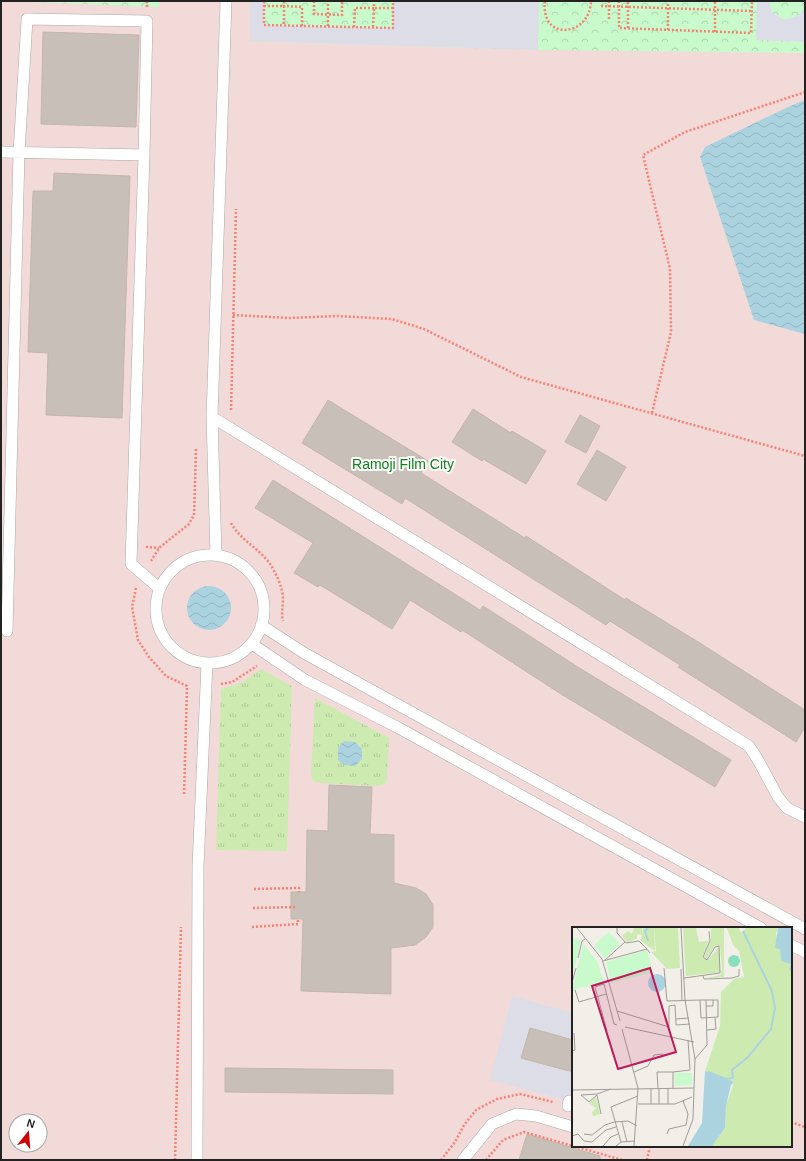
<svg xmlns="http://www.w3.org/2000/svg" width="806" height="1161" font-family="Helvetica,sans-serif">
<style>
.commercial{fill:#f2dad9;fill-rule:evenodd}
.grass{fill:url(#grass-tufts)}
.park{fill:url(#park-crowns)}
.plaza{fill:#dddde8}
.water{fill:url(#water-waves)}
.building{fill:#c7bfb8;stroke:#c4b6ab}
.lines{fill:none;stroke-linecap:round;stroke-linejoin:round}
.lane-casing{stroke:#a9a9a9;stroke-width:12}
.path{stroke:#fa8072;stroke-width:2.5;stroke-dasharray:2 2;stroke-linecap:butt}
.lane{stroke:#fff;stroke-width:11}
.path-bridge{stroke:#fa8072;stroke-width:2.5;stroke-dasharray:2 2;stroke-linecap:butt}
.labels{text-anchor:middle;stroke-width:4;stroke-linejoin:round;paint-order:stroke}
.park-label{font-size:14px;fill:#0c8416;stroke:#fff}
.inset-river{fill:none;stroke:#aad3df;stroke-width:2}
.inset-road{fill:none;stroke:#9f9d99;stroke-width:1}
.view{fill:#c2185b;fill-opacity:0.15;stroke:#c2185b;stroke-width:2}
.inset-edge{fill:none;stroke:#222;stroke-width:2}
</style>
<defs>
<pattern id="grass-tufts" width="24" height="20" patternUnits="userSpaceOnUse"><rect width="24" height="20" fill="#cdebb0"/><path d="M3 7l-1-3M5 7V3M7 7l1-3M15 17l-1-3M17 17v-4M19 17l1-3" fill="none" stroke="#b0c997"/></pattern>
<pattern id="park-crowns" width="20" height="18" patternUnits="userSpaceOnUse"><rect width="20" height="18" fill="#c8facc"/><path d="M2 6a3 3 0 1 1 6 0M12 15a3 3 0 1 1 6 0" fill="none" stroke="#acd6af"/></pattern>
<pattern id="water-waves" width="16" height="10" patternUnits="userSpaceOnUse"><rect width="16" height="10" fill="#aad3df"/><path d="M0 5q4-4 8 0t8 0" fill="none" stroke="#92b5bf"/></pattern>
</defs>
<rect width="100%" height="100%" fill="#f2efe9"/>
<path class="commercial" d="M 1,1 L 805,1 L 805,1160 L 1,1160 ZM 573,928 L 791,928 L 791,1146 L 573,1146 ZM 16,1121 L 40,1121 L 40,1145 L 16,1145 Z"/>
<path class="grass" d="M 261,669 L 292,686 L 287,851 L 216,850 L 221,689 L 241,683 Z
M 315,698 L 389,738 L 387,779 L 385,784 L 379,786 L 322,783 L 313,781 L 311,775 Z"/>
<path class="park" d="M 1,1 L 160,1 L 159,7 Z
M 251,1 L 805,1 L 805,53 L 538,50 L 250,41 Z"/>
<path class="plaza" d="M 250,1 L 264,1 L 264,25 L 392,28 L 393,1 L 539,1 L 538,50 L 250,41 Z
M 757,1 L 769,1 L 772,12 L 782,19 L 788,19 L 799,15 L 805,6 L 805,42 L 756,40 Z
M 512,996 L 573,1013 L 573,1102 L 490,1080 Z"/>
<path class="water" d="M 805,100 L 805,334 L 754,320 L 700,157 L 705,147 L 790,106 Z
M187 608a22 22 0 1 1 44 0a22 22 0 1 1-44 0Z
M 344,741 L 355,742 L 362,749 L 362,759 L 355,766 L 344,765 L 338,760 L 338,748 Z"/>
<path class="building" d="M 43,32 L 139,35 L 136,127 L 41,124 Z
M 54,173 L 130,176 L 122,418 L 46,415 L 48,353 L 28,352 L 33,191 L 53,191 Z
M 328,400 L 428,461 L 421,473 L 525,538 L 526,536 L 625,600 L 626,598 L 695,640 L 805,710 L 805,727 L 796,742 L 678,667 L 680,665 L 610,621 L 606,625 L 405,498 L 402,504 L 302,443 Z
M 473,409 L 511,433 L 512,431 L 546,451 L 526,484 L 483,459 L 482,461 L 452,442 Z
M 580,415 L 600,426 L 586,453 L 565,442 Z
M 597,450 L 626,467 L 606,501 L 577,484 Z
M 273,480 L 480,610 L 483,606 L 581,669 L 731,760 L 715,787 L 561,694 L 462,630 L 461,632 L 410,600 L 392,629 L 320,585 L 318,587 L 294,573 L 313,543 L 255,508 Z
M 329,785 L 372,787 L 370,834 L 394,835 L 394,883 L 416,888 L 426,894 L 433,905 L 433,927 L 426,937 L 415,945 L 391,948 L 391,994 L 301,991 L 303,919 L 291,919 L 291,892 L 306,892 L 307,830 L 328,831 Z
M 530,1028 L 573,1040 L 573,1072 L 521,1058 Z
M 225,1068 L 393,1070 L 393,1094 L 225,1092 Z
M 527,1134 L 600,1156 L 600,1160 L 519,1160 Z"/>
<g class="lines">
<defs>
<path id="lane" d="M 1,152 L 144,155
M 212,417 L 749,746 L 758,760 L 778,797 L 787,808 L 805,817
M156 609a54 54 0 1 1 108 0a54 54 0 1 1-108 0Z
M 216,555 L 212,417 L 226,1
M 261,625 L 304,653 L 805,929
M 7,631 L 19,153 L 27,19 L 147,21 L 144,155 L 131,564 L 159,588
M 252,644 L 305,680 L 397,727 L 761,928
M 791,945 L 805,952
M 568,1106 L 569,1101
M 197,1160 L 198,866 L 207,664
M 463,1160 L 492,1124 L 516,1114 L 536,1116 L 573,1127"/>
</defs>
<use href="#lane" class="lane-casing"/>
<path class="path" d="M 264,1 L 264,25 L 393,28 L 393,1
M 284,1 L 284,6 L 302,7 L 302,26
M 314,1 L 314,14 L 342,15 L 342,1
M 545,1 C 540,42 590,37 591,1
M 619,1 L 619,28 L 751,33 L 752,1
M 264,6 L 284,6 L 284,25
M 601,6 L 752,11
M 147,7 L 147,1
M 328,26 L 328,1
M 354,27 L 355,8 L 374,8 L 374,1
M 373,27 L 374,8 L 393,8
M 628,28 L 628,1
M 668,30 L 668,1
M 715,32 L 715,1
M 233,315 L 289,318 L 337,316 L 392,319 L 424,329 L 521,377 L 805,456
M 231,410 L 236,209
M 652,413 L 671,332 L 670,269 L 643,155 L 685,132 L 805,92
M 231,523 C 241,541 259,548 270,564 C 276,573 283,588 283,599 C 283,607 281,614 283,621
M 147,546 L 147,547 L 159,548
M 151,561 L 159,548 L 189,524 L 194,515 L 196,448
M 136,588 L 132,607 L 138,640 L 149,657 L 166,676 L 187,686 L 184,796
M 221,684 L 232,682 L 257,666
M 254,889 L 299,888 L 299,892
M 253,908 L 296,907
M 252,927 L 298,924 L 298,919
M 791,1122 L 805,1127
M 574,1146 L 622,1160
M 175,1160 L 181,927
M 441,1160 L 455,1142 L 464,1125 L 476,1110 L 497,1099 L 520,1094 L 553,1102
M 486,1160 L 503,1140 L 524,1132 L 573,1146
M 647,1160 L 650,1146"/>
<use href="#lane" class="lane"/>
<path class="path-bridge" d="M 609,19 L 609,1"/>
</g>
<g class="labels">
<g class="park-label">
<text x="403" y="469">Ramoji Film City</text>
</g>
</g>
<g transform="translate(572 927)">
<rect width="220" height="220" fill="#f2efe9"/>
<path d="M 62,1 L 70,1 L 70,8 L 65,7 L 65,12 L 55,15 L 50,9 L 56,4 L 60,7 ZM 82,1 L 106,1 L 108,41 L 95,42 L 79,25 L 84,24 ZM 111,1 L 124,1 L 127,15 L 112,20 ZM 139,1 L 152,1 L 152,50 L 135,51 L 148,48 L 150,43 L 148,19 L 143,19 L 135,31 L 132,30 L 139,14 ZM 155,1 L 167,1 L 169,6 L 174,1 L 206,1 L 204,7 L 208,22 L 219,37 L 220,219 L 140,219 L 153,201 L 154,179 L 162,155 L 133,144 L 148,99 L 149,65 L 162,52 L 172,50 L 167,24 L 161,18 ZM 24,170 L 28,187 L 21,189 L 20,185 L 24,181 L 17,176 Z" fill="#cdebb0"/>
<path d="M 37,5 L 48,17 L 33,31 L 22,18 ZM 0,11 L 9,13 L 0,51 ZM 11,17 L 25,34 L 32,56 L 6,61 L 0,65 ZM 75,23 L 81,45 L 39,56 L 34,35 ZM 104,146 L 120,146 L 120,158 L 103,159 L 102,147 Z" fill="#c8facc"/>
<path d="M 71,1 L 82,1 L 83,24 L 69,14 ZM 137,14 L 130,31 L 136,33 L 147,20 L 148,45 L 114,49 L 112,20 L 123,15 Z" fill="#cdebb0"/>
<path d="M156 34a6 6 0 1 1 12 0a6 6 0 1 1-12 0Z" fill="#88e0be"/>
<path d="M 206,1 L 220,1 L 220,46 L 217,42 L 219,37 L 209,34 L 208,22 L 203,21 ZM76 56a9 9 0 1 1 18 0a9 9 0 1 1-18 0ZM 133,144 L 162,155 L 159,158 L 154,179 L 153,201 L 140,219 L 116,219 L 130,196 Z" fill="#aad3df"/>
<path class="inset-river" d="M 76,1 L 73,4 L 76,14M 136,145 L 154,152 L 161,151 L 160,143 L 176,130 L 199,102 L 203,81 L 200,64 L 171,4"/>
<path class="inset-road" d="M 5,1 L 30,32 L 48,94M 45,1 L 45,6 L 54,16 L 67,14 L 75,22M 109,1 L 113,73 L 123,132 L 121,192 L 111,219M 6,31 L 10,14 L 13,12M 33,33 L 53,15M 31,34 L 75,22 L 78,26M 92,41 L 95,74 L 128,73 L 146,73 L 146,90 L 129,91 L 128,73M 109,42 L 110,74M 131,49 L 132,52 L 160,51 L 167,49 L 167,42M 112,51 L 148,46 L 147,19 L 143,20 L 135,33 L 131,30 L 138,14 L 137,4M 0,56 L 4,41M 3,63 L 7,75 L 34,67M 134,79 L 141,79 L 141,73M 45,84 L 97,100 L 97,79 L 103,78 L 104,98 L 118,97M 104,92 L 117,91M 53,100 L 122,115M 50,102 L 66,161 L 62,219M 135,103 L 144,102 L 143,91M 35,104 L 23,60 L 32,57 L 42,97 L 45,98M 0,124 L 3,123 L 2,106M 123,132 L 135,118 L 134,73M 62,145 L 76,139 L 82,128 L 91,127M 86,161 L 85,145 L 101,145M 96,161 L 96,177M 101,161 L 101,145 L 118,143 L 116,113M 0,163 L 122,161M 25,168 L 17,175 L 9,168 L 25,167 L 39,162M 25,168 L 29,187M 66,177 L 103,177 L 120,170M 79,177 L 79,161M 87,177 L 87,161M 50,195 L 55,215M 12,207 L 20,208 L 33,198 L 42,195 L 56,194 L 65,199M 95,207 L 97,202 L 114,198 L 116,187 L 111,174M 0,209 L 6,207 L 12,214 L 20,215 L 34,203 L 44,200M 49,215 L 39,180 L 66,169M 31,219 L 39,210 L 46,207M 44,219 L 49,215 L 63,214"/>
<path class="view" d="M 78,41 L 104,125 L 46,142 L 20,59 Z"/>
<rect width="220" height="220" class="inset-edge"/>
</g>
<rect width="806" height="1161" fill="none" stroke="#222222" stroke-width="4"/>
<g transform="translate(28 1133) rotate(17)"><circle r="19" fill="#ffffff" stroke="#a7a7a7"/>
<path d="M0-3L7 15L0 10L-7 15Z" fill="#d40000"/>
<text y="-6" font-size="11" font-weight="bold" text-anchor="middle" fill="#222222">N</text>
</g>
</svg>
